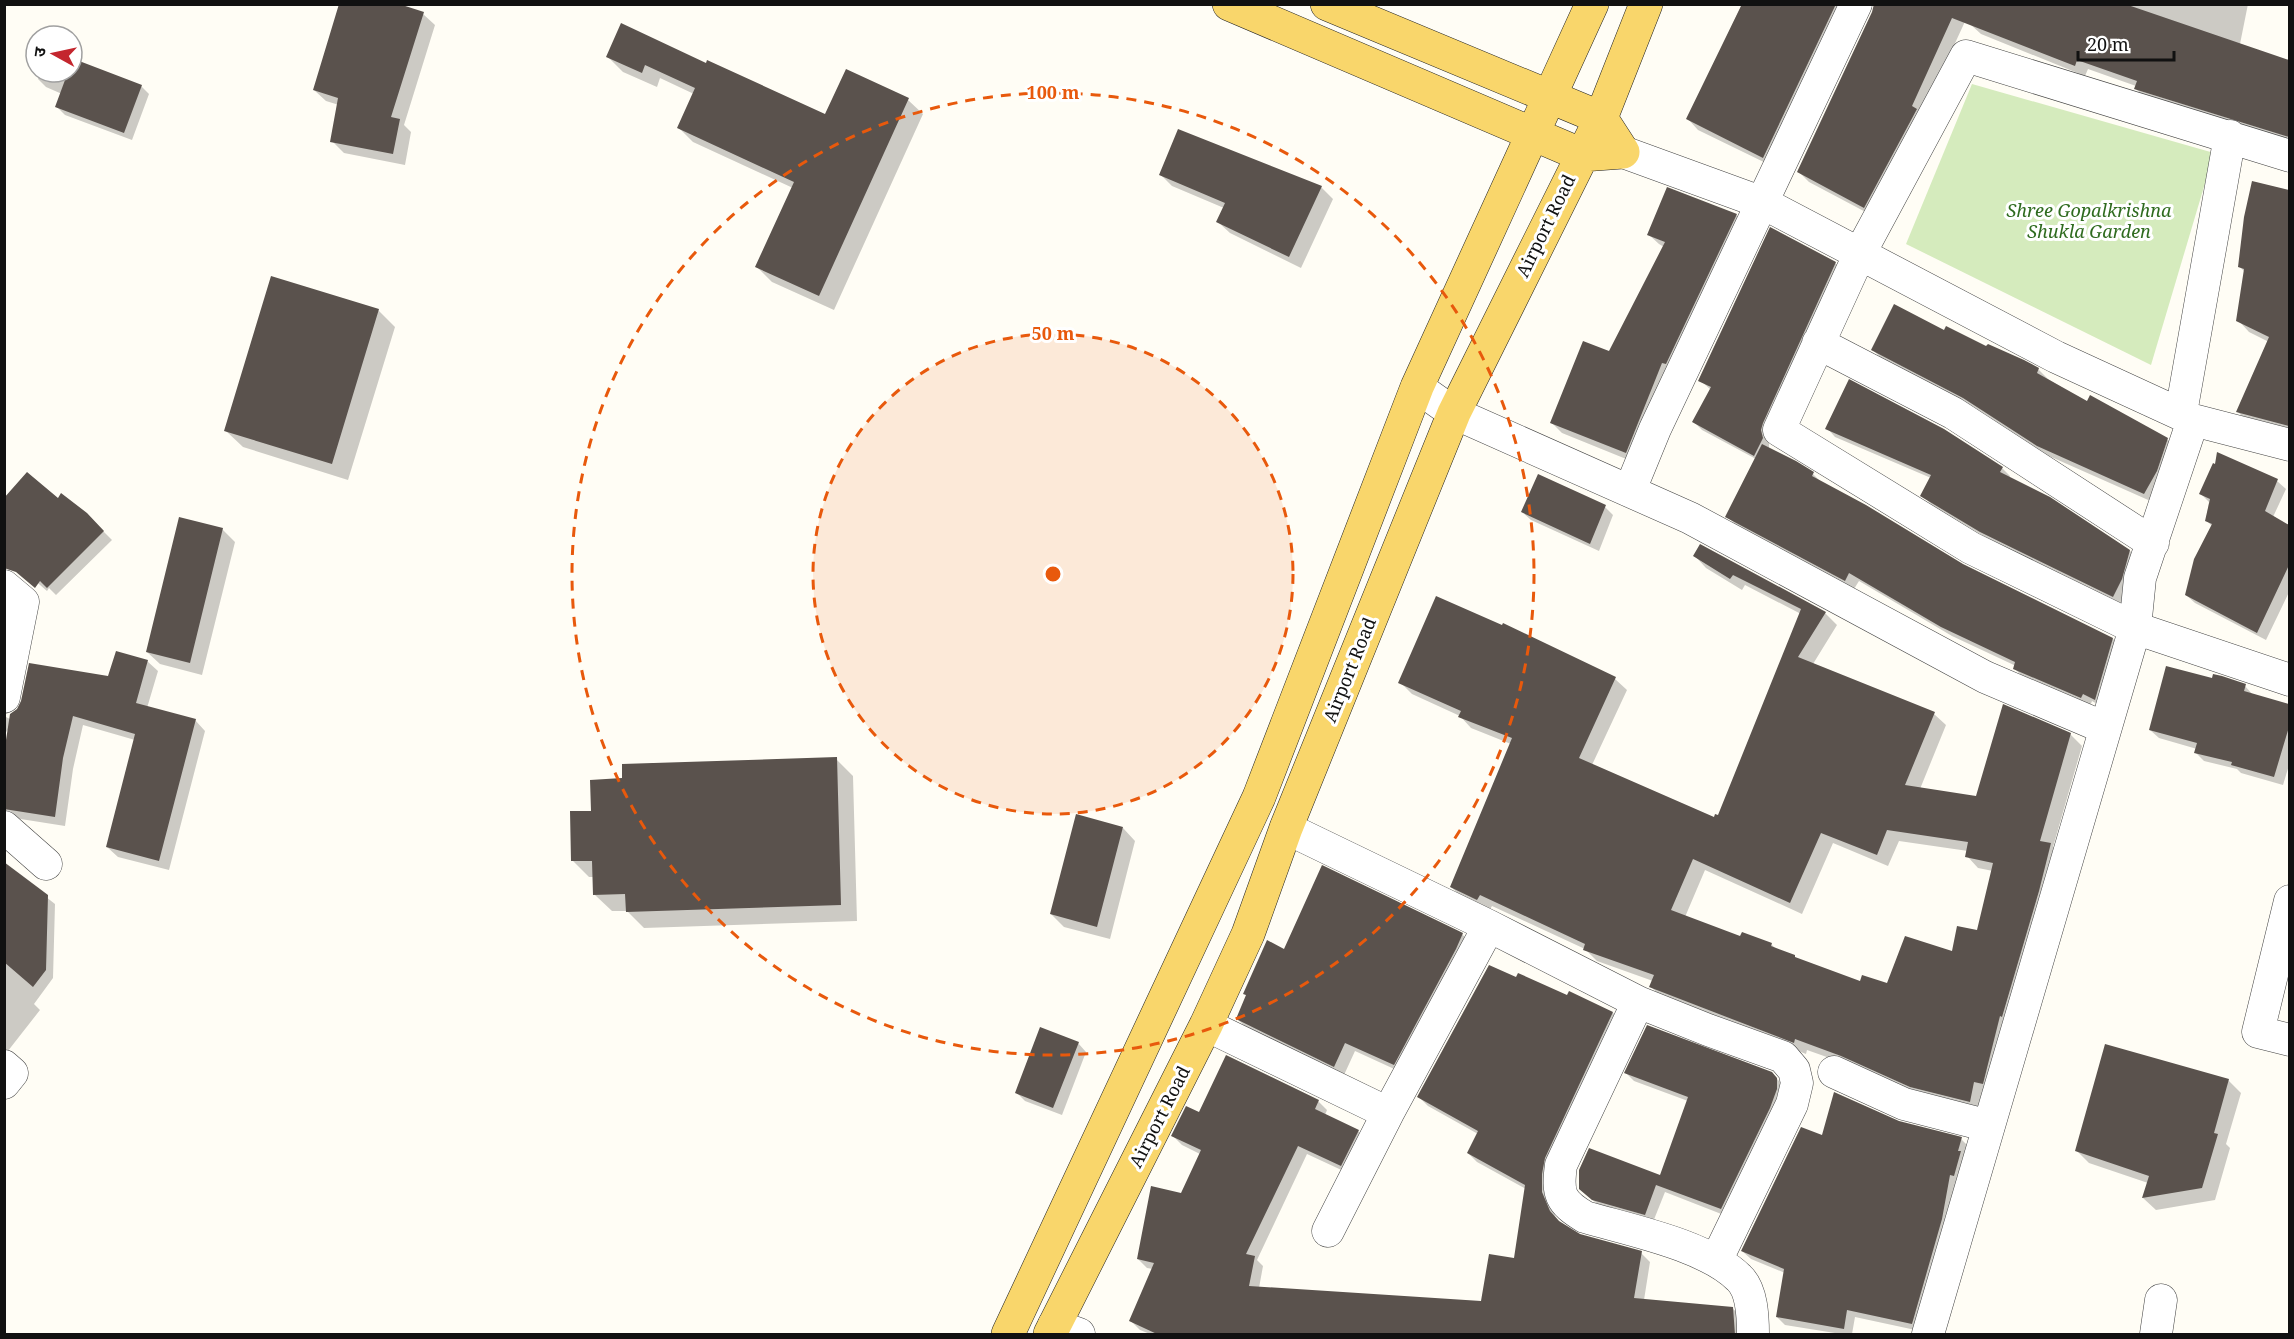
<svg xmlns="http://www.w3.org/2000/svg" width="2294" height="1339" font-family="'Noto Serif','Noto Sans Devanagari',serif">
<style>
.green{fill:#d5ebbd}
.shadow{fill:#0003;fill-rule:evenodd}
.building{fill:#5a524d;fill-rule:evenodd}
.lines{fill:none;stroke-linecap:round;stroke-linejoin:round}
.street-casing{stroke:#444;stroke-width:33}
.primary-casing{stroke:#222;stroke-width:34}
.street{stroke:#fff;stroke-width:32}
.primary{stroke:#f9d66b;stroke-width:33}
.ring{fill:none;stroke:#e8590c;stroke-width:3;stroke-dasharray:10 8}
.labels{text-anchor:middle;stroke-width:6;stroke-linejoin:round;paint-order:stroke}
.park-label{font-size:18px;font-style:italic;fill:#2f6b1f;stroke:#fff}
.street-label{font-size:18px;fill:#111;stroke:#fff}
.centre{fill:#e8590c;stroke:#fff;stroke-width:3}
.ring-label{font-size:18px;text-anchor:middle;font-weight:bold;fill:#e8590c;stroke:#fff;stroke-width:6;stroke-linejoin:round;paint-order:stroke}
</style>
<rect width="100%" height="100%" fill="#fffdf5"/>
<path class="green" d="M 1972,84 L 2214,153 L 2151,365 L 1906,244 Z"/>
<path class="shadow" d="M 1742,4 L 1852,4 L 1774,167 L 1698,130 L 1688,119 Z
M 1978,4 L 2248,4 L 2240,44 L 2290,62 L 2290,143 L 2146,99 L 2136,89 L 2136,86 L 2088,69 L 2085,76 L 1981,34 L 1970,24 Z
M 1874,12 L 1968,15 L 1875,217 L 1809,182 L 1798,171 Z
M 423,14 L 435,25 L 404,125 L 411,132 L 405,165 L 344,153 L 332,141 L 339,105 L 326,101 L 314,90 Z
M 608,57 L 706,65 L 826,116 L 846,71 L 908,100 L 923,114 L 834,310 L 772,282 L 757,267 L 793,188 L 693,142 L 678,127 L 694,94 L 660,78 L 657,87 L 623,72 Z
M 74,61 L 141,86 L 149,94 L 132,140 L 65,115 L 57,107 L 62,94 L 46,87 L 38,79 L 40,72 L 72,72 Z
M 1161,175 L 1321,187 L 1333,199 L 1301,268 L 1230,233 L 1218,222 L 1224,208 L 1172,186 Z
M 2254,182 L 2290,191 L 2290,434 L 2249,423 L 2238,412 L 2269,342 L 2249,332 L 2238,320 L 2245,272 L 2240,267 Z
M 1736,215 L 1746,225 L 1636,463 L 1562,433 L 1552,423 L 1610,353 L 1664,247 L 1659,244 L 1648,234 Z
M 1835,263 L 1844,271 L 1769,440 L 1769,449 L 1813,474 L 1823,484 L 1962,565 L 2113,639 L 2122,648 L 2104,708 L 2092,701 L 2090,706 L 2024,678 L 2015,669 L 2016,666 L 1952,636 L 1859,581 L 1854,589 L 1736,525 L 1727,516 L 1756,459 L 1702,430 L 1694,422 L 1711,390 L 1700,380 Z
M 378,310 L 395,327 L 348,480 L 243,447 L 226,431 Z
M 1945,332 L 2038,369 L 2048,379 L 2087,403 L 2167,439 L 2177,449 L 2155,503 L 2049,456 L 1974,407 L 1883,360 L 1873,350 Z
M 1827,428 L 2002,468 L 2010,476 L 2009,478 L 2130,551 L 2138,559 L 2130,588 L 2121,604 L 1990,540 L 1931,504 L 1922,495 L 1931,478 L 1835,437 Z
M 2277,481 L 2286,489 L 2273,517 L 2290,526 L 2290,590 L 2266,640 L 2195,603 L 2186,595 L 2212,526 L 2206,520 L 2209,502 L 2201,494 Z
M 4,494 L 8,497 L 58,500 L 86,514 L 112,540 L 56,595 L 49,588 L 47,591 L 4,554 Z
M 1605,507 L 1613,515 L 1599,551 L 1531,520 L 1522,512 Z
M 222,529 L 235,542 L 202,675 L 160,664 L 147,652 Z
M 1695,556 L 1825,613 L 1837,625 L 1813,664 L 1934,714 L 1946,725 L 1920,789 L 1977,798 L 2070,734 L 2082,746 L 2053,847 L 2062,856 L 1981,1113 L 1923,1098 L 1855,1067 L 1807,1050 L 1806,1054 L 1663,998 L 1651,987 L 1653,981 L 1597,961 L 1585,949 L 1492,906 L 1489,911 L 1463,898 L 1451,887 L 1511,744 L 1471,728 L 1460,716 L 1412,694 L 1400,682 L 1504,625 L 1615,679 L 1627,690 L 1592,765 L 1714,819 L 1719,817 L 1801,614 L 1745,585 L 1742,590 L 1706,568 ZM 1899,841 L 1968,851 L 1967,856 L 1978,868 L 1993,871 L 1978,932 L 1953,953 L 1887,985 L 1861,983 L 1798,960 L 1777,950 L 1771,944 L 1741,938 L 1685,917 L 1705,870 L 1802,914 L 1833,843 L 1888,866 Z
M 147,661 L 158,671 L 147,708 L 195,720 L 205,731 L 169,870 L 118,857 L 107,847 L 135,740 L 83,725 L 73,769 L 65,826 L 8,817 L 4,814 L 4,760 L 9,729 L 4,734 L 4,716 L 10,719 Z
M 2213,680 L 2245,686 L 2253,695 L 2290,705 L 2290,762 L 2283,785 L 2241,773 L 2237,769 L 2204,761 L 2196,753 L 2197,749 L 2159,738 L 2150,730 Z
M 836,759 L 853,776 L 857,921 L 644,928 L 627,911 L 612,911 L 595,895 L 594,877 L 589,877 L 572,860 L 593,812 Z
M 1123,828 L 1135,841 L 1110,939 L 1064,927 L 1051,914 Z
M 4,864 L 55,904 L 53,978 L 34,1004 L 40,1010 L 4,1056 Z
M 1462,934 L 1471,944 L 1403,1073 L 1355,1051 L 1344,1075 L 1247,1028 L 1237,1019 L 1247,996 L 1245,994 L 1285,951 Z
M 1517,979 L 1568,997 L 1570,993 L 1613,1013 L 1622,1022 L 1550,1195 L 1555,1216 L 1561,1224 L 1575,1234 L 1641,1253 L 1650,1262 L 1644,1300 L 1732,1308 L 1742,1317 L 1743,1334 L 1150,1334 L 1140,1330 L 1131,1321 L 1153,1269 L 1147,1268 L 1138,1259 L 1182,1194 L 1200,1154 L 1182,1145 L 1173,1136 L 1199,1114 L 1318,1101 L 1327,1110 L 1325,1115 L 1358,1131 L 1367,1140 L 1350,1174 L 1307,1154 L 1257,1260 L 1263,1266 L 1259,1288 L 1482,1302 L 1515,1260 L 1526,1189 L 1477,1162 L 1468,1153 L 1478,1134 L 1428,1106 L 1419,1097 Z
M 1078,1043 L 1086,1052 L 1062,1115 L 1025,1101 L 1017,1093 Z
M 1626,1073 L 1772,1074 L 1780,1082 L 1786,1092 L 1729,1217 L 1665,1192 L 1653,1222 L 1602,1208 L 1581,1190 L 1661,1177 L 1688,1101 L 1634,1081 Z
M 2228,1080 L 2241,1093 L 2226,1144 L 2230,1148 L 2215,1200 L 2156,1210 L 2143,1198 L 2148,1183 L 2089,1163 L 2077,1151 Z
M 1899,1123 L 1961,1139 L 1969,1147 L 1920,1331 L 1855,1317 L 1852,1334 L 1841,1334 L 1785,1325 L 1777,1317 L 1785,1273 L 1751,1259 L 1742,1251 L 1823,1137 Z"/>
<path class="building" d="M 339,4 L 399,4 L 424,12 L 391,117 L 400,119 L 393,154 L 330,142 L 338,98 L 313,90 Z
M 1742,4 L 1836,4 L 1763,158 L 1686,119 Z
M 1874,4 L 2125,4 L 2289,60 L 2289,137 L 2134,89 L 2137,81 L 2077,60 L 2075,66 L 1952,18 L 1912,106 L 1917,109 L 1864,208 L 1797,172 L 1872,12 Z
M 621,23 L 706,63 L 707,60 L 825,114 L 846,69 L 909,98 L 819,296 L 755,267 L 794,182 L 677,128 L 695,88 L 645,65 L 642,73 L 606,57 Z
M 74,59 L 142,85 L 124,133 L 55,107 L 68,72 L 72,72 Z
M 1178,129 L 1322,186 L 1289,257 L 1216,222 L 1225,203 L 1159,175 Z
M 2252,181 L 2289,190 L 2289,426 L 2236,412 L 2269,337 L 2236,321 L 2244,269 L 2238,267 L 2244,217 Z
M 1667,187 L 1737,214 L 1666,364 L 1662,363 L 1626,453 L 1550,423 L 1583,341 L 1609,351 L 1665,242 L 1647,235 Z
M 1770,227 L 1836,262 L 1763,423 L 1761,430 L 1763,438 L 1754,456 L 1692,422 L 1711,387 L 1698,381 Z
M 271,276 L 379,309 L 332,464 L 224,431 Z
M 1894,304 L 1944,330 L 1946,326 L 1986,346 L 1988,344 L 2024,360 L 2039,368 L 2037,373 L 2087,401 L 2090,395 L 2168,438 L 2157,471 L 2144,494 L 2037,446 L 1963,398 L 1871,350 Z
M 1849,379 L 1944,429 L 2003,467 L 2000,472 L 2050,497 L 2130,550 L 2122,579 L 2113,597 L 1980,532 L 1920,496 L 1931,475 L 1825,429 Z
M 1762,444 L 1796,461 L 1814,472 L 1812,476 L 1866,505 L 1963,564 L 2113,638 L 2095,700 L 2083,694 L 2081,698 L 2013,669 L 2015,662 L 1941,627 L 1849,573 L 1845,581 L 1725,517 Z
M 2217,452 L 2278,479 L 2265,511 L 2289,525 L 2289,565 L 2257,633 L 2185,595 L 2194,559 L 2212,524 L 2205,521 L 2210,499 L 2199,494 L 2213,463 L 2215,464 Z
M 27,472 L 58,498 L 61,493 L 87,513 L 104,531 L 47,588 L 40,581 L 35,588 L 16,572 L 4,568 L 4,498 Z
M 1538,474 L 1606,505 L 1590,544 L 1521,512 Z
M 179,517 L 223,528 L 190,663 L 146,652 Z
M 1700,544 L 1826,612 L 1798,657 L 1935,712 L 1905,785 L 1976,796 L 2003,704 L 2071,733 L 2040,841 L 2051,843 L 2039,891 L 2002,1017 L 2000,1016 L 1983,1084 L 1974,1082 L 1970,1102 L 1910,1087 L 1841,1056 L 1795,1039 L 1794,1043 L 1649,987 L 1654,975 L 1583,950 L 1585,944 L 1480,895 L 1477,900 L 1450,887 L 1512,738 L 1458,717 L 1461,711 L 1398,683 L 1436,596 L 1502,625 L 1503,623 L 1616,677 L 1579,758 L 1714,817 L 1715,814 L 1718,815 L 1801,609 L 1733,575 L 1730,579 L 1693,556 ZM 1887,830 L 1968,842 L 1965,857 L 1993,863 L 1977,930 L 1957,926 L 1952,951 L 1905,936 L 1887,983 L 1862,975 L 1860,981 L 1795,957 L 1795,955 L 1771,946 L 1772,943 L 1742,932 L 1740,936 L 1671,910 L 1693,859 L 1790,903 L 1821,833 L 1877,855 Z
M 116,651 L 148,660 L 136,703 L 196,719 L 159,861 L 106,847 L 135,734 L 73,716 L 63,758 L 55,817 L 4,809 L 4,753 L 10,714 L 17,709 L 21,701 L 29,663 L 108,676 Z
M 2166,666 L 2212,678 L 2213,674 L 2222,676 L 2246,684 L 2244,691 L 2289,704 L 2289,727 L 2274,777 L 2231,765 L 2232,762 L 2194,753 L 2197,743 L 2149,730 Z
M 837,757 L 841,905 L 626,912 L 625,894 L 593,895 L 592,861 L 571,861 L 570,811 L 591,811 L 590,780 L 622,778 L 622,764 Z
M 1076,814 L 1123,827 L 1097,927 L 1050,914 Z
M 4,862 L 48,895 L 46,970 L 33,987 L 4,962 Z
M 1322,865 L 1463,933 L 1456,949 L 1394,1065 L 1345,1043 L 1334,1067 L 1236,1019 L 1246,995 L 1243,994 L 1267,940 L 1284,949 Z
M 1489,965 L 1516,977 L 1518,973 L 1567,995 L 1569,991 L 1613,1012 L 1545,1158 L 1542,1174 L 1542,1192 L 1550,1211 L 1559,1221 L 1580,1234 L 1642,1251 L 1634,1298 L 1733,1307 L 1735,1335 L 1159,1335 L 1129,1321 L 1154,1263 L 1137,1259 L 1151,1186 L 1181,1193 L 1201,1150 L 1171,1136 L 1186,1106 L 1199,1112 L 1226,1055 L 1319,1100 L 1315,1109 L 1359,1130 L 1341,1166 L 1298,1146 L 1246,1254 L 1255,1256 L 1249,1286 L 1481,1301 L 1489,1254 L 1514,1258 L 1525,1185 L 1467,1153 L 1478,1131 L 1417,1097 Z
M 1647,1025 L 1772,1072 L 1777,1078 L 1777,1089 L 1770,1108 L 1721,1209 L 1656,1185 L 1645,1215 L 1592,1200 L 1579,1189 L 1579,1170 L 1589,1148 L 1660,1175 L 1688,1097 L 1624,1073 Z
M 1040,1027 L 1079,1042 L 1053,1108 L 1015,1093 Z
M 2105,1044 L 2229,1079 L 2214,1133 L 2218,1134 L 2202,1188 L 2142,1198 L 2149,1176 L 2075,1151 Z
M 1834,1092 L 1899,1121 L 1962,1137 L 1958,1151 L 1961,1151 L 1954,1176 L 1950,1175 L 1942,1219 L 1912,1324 L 1847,1310 L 1844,1329 L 1776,1317 L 1784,1269 L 1741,1251 L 1801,1127 L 1822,1135 Z"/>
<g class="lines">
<defs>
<path id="street" d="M 1623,152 L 1763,203 L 2056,357 L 2193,420 L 2290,445
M 2290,156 L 1966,56 L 1860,253 L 1779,430 L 1971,548 L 2135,628 L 2290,680
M 1818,343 L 1953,413 L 2153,543
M 1417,387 L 1454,413 L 1690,518 L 1985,677 L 2105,728
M 2181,413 L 2230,136
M 1630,490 L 1655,429 L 1856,4
M 4,586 L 23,602 L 4,697
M 4,827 L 46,864
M 1286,828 L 1489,926 L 1638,1002 L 1708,1030 L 1783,1057 L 1794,1070 L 1797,1083 L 1792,1104 L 1716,1261
M 2290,901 L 2258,1032 L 2290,1040
M 1638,1002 L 1561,1165 C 1557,1194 1560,1202 1585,1217 C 1629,1230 1706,1245 1739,1278 C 1752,1290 1753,1317 1753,1334
M 1206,1025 L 1388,1113
M 4,1066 L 12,1073 L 4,1083
M 1834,1072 L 1904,1104 L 1989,1126
M 1328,1231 L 1388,1113 L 1489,926
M 1054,1325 L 1079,1334
M 1928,1334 L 2135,628 L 2140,578 L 2193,420
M 2156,1334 L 2161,1300"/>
<path id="primary" d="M 1229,4 L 1582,155 L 1623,152 L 1601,118 L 1327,4
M 1008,1334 L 1259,797 L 1417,387 L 1592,4
M 1050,1334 L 1206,1025 L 1248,934 L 1286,828 L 1454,413 L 1601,118 L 1646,4"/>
</defs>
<use href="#street" class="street-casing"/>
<use href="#primary" class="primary-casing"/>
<use href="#street" class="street"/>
<use href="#primary" class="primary"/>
</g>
<circle cx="1053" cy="574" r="240" fill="#e8590c" fill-opacity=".12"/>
<g class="ring">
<circle cx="1053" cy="574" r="240"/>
<circle cx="1053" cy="574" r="481"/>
</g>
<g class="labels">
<g class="park-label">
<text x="2089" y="217">Shree Gopalkrishna<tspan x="2089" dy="21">Shukla Garden</tspan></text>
</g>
<g class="street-label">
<text transform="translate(1546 226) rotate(-64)" y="6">Airport Road</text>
<text transform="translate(1350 670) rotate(-68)" y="6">Airport Road</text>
<text transform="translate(1160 1117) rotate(-63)" y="6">Airport Road</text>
</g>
</g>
<circle cx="1053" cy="574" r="9" class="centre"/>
<g class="ring-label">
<text x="1053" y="99">100 m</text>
<text x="1053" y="340">50 m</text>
</g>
<rect width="2294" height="1339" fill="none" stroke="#111111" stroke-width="12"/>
<g transform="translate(54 54) rotate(278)"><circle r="28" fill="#ffffff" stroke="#a0a0a0" stroke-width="1.5"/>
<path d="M0-4.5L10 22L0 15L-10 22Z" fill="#c4262e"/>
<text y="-9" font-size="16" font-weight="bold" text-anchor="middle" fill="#111111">उ</text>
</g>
<path d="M2078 51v9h96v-9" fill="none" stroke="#111111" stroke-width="3"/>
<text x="2087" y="51" font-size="18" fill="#111111" stroke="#ffffff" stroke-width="4.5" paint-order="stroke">20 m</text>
</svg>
